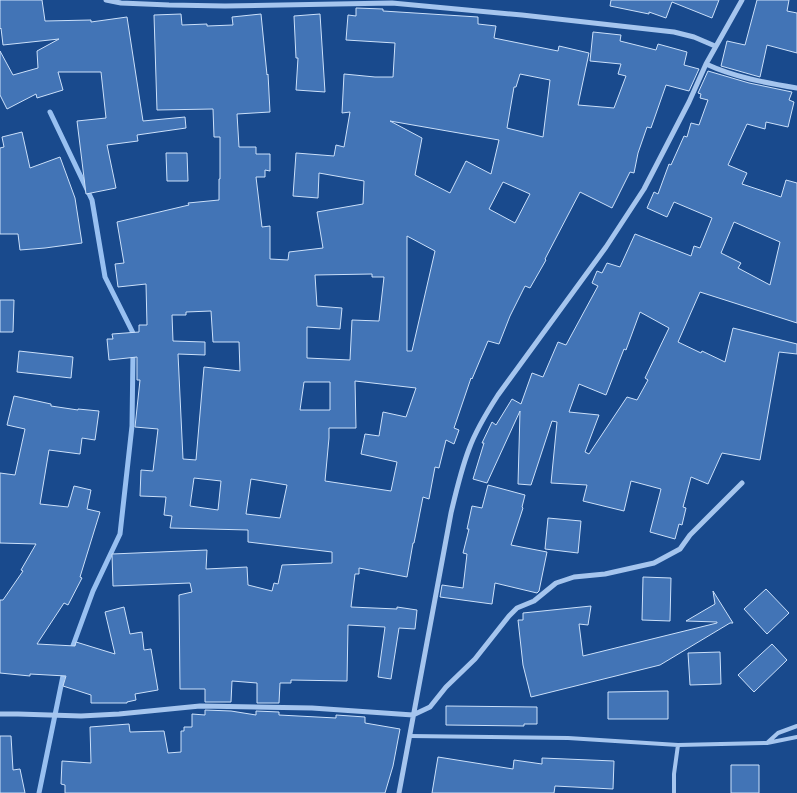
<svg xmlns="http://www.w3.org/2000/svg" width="797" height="793" font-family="Roboto,sans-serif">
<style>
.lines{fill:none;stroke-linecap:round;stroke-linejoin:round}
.stream{stroke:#98c0f1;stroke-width:5}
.building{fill:#4274b6;stroke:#cbe0fa;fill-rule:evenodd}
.service{stroke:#a5c5ee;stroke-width:4}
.minor{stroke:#a5c5ee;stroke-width:5}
</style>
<rect width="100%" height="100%" fill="#194a8d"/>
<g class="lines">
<path class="stream" d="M 50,112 L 92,200 L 105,277 L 134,335 L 134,337
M 71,651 L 93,591 L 120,534 L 132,426 L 133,353
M 39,793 L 64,671"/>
</g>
<path class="building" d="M 0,0 L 42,0 L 45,21 L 91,20 L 91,22 L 127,17 L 143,121 L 185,117 L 186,128 L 137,135 L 138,141 L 107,145 L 116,188 L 86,194 L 77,121 L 106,118 L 101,72 L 58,72 L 63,90 L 37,98 L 36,94 L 7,109 L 0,95 L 0,51 L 13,75 L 38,68 L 37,51 L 59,39 L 3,45 L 1,28 L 0,29 Z
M 611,0 L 719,0 L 712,18 L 672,2 L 666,18 L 649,12 L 649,14 L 610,6 Z
M 757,0 L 789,0 L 787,11 L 797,13 L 797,53 L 767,45 L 760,77 L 721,66 L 727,41 L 745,45 Z
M 356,8 L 383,9 L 383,11 L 478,17 L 478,24 L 496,26 L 494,38 L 558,51 L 559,46 L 589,53 L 578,105 L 614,108 L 626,76 L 618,74 L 621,64 L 590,61 L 593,32 L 621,35 L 620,41 L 656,50 L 658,44 L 687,52 L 684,65 L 699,69 L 689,91 L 666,85 L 651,128 L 647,127 L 638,153 L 634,173 L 630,172 L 612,208 L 580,192 L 545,259 L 546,260 L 530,288 L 525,286 L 510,316 L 499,344 L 488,341 L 472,379 L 471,378 L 454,428 L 459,430 L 454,444 L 446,440 L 439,468 L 435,467 L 429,499 L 423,497 L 414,543 L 413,543 L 407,577 L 359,568 L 359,574 L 355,574 L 351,607 L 397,609 L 397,607 L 417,610 L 415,629 L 399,628 L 391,679 L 378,677 L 385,627 L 348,625 L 347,681 L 291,680 L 291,683 L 280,683 L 279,703 L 257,703 L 257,683 L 232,681 L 231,702 L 205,702 L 205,689 L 180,689 L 179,595 L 192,592 L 190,583 L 113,586 L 112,554 L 207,550 L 206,569 L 247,567 L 248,585 L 272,591 L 274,583 L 278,584 L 282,565 L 332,563 L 332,552 L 248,542 L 248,530 L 170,528 L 172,516 L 164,515 L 166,497 L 140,496 L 141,470 L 153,471 L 158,429 L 135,427 L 140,380 L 137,380 L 137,357 L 109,360 L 107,339 L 113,339 L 112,334 L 139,332 L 139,325 L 147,325 L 146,284 L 118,287 L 115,264 L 124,263 L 117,222 L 189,205 L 188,203 L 219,200 L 219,179 L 220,179 L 220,137 L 214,137 L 213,109 L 157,110 L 154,15 L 181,14 L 182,25 L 207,24 L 207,26 L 233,25 L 232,17 L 261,14 L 267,75 L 268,74 L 270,112 L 237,114 L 239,147 L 256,147 L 256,154 L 270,154 L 270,171 L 265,170 L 265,177 L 256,177 L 262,227 L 270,226 L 270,259 L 288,260 L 289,252 L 323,248 L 317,212 L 363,204 L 364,181 L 319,173 L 318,198 L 293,196 L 296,153 L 334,156 L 336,145 L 344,147 L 350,112 L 342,113 L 344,74 L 375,77 L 393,77 L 395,43 L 346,40 L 348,15 L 356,16 ZM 520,74 L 550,80 L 543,137 L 507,128 L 514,87 L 516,87 ZM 390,121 L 499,140 L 491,174 L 466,161 L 450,193 L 415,175 L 422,138 ZM 503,182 L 530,194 L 515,223 L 489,209 ZM 407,236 L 435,251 L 412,351 L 407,351 ZM 372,274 L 372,277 L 384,277 L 379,321 L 352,320 L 350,360 L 307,358 L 307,327 L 340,329 L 342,308 L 317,306 L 315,275 ZM 211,311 L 213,342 L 239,342 L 240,371 L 204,367 L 196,460 L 183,459 L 178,354 L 205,355 L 205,342 L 173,341 L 172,315 L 186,315 L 186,312 ZM 355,381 L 416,388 L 406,417 L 383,412 L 379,436 L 365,434 L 361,454 L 397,462 L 391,491 L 325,481 L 329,438 L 329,428 L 356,428 ZM 304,382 L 330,382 L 330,410 L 300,410 ZM 194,478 L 221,481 L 218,510 L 190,506 ZM 251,479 L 287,485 L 280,518 L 246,514 Z
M 320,14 L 325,92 L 296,90 L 298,58 L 296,58 L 294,16 Z
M 708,71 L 749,83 L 792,92 L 789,100 L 794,102 L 788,127 L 766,122 L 765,129 L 747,124 L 728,165 L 747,173 L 742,184 L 781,197 L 786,180 L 797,183 L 797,323 L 700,292 L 678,342 L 701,353 L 702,351 L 725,362 L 733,328 L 797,344 L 797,354 L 779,352 L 760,460 L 722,453 L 708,484 L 691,477 L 683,507 L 686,508 L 682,525 L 679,524 L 675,539 L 650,532 L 661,489 L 631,481 L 624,511 L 583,501 L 587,485 L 551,483 L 557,422 L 552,421 L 531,485 L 518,484 L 520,411 L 487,483 L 473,479 L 484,443 L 482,443 L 492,422 L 496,425 L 512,399 L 521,404 L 532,373 L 543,377 L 558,342 L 566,345 L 598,286 L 592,283 L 597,271 L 602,273 L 607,263 L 620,267 L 635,234 L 691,256 L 694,246 L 700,248 L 712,218 L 674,202 L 667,217 L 647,208 L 654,192 L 658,194 L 669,164 L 671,165 L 684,136 L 687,137 L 691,123 L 699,125 L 708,100 L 700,98 L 701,94 L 698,93 ZM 734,222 L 780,242 L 770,285 L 738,268 L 741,263 L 721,253 ZM 640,312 L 669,328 L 645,378 L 648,380 L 637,400 L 627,397 L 589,454 L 585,452 L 599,415 L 569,412 L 579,384 L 606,395 L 624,349 L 626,350 Z
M 22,132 L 30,168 L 60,157 L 75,198 L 82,243 L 45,248 L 20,250 L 18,234 L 0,234 L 0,148 L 4,147 L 2,137 Z
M 166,153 L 187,153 L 188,181 L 167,181 Z
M 0,300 L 14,300 L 13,332 L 0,332 Z
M 19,351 L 73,357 L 71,378 L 17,372 Z
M 14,396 L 51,404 L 51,406 L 78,410 L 78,409 L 99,411 L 95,440 L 82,438 L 80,454 L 49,450 L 40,504 L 68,507 L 74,486 L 91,490 L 87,509 L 100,512 L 80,577 L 82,578 L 68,605 L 64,603 L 37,644 L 75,646 L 76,642 L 115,654 L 105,612 L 124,607 L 130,634 L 142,632 L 144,650 L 151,649 L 158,690 L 135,694 L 136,700 L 127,702 L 127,703 L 91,703 L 91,695 L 63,686 L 66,676 L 30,674 L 30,676 L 0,673 L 0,600 L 3,600 L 23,571 L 21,570 L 36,544 L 0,543 L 0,473 L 15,475 L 25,429 L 7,425 Z
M 488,485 L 525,495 L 522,507 L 523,508 L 511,545 L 547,552 L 539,591 L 537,593 L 495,583 L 492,604 L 440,597 L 442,585 L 463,588 L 467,554 L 463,553 L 469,529 L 467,529 L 472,506 L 482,508 Z
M 548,518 L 581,521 L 578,553 L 545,549 Z
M 643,577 L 671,578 L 670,621 L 642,620 Z
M 766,589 L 789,613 L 767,634 L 744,609 Z
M 713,591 L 733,623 L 730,623 L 660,665 L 531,697 L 523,665 L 518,620 L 523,620 L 523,613 L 591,606 L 588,625 L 579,624 L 583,656 L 717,623 L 717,622 L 686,621 L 715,604 Z
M 772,644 L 787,660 L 754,692 L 738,675 Z
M 720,652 L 721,684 L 690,685 L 688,653 Z
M 668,691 L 668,719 L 608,719 L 608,692 Z
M 446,706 L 537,707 L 537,724 L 524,724 L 524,726 L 446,725 Z
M 205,710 L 231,711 L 256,715 L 256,711 L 279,712 L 279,715 L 336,718 L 336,715 L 365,717 L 365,723 L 400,729 L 393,766 L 385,793 L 65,793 L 65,785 L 61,784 L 62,761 L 91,763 L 90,727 L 129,724 L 130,732 L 164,731 L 168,753 L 181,752 L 181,731 L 184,731 L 184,727 L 192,727 L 192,714 L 205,715 Z
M 0,736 L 11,736 L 13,770 L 20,769 L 25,793 L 0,793 Z
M 438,757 L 513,769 L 514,760 L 542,764 L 542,758 L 614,761 L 613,789 L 555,786 L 554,793 L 432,793 Z
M 731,765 L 759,765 L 759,793 L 731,793 Z"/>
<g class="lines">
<path class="service" d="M 410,736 L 568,738 L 678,745
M 767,743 L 778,733 L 797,726
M 674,793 L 674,774 L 678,745 L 767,743 L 797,737"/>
<path class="minor" d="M 106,0 L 121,3 L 169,5 L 225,6 L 392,3 L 522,15 L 674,32 L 694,37 L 715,46
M 706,64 C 734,77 766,83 797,88
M 0,714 L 18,714 L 81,716 L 119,714 L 200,706 L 312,708 L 413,715 L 430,707 L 446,687 L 475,659 L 509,616 L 517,608 L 534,601 L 556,583 L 574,577 L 605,574 L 654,563 L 680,549 L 690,535 L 742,483
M 399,793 L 451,513 C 456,492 461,470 469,449 C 476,430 487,412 498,395 L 606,247 L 644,189 L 689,102 L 706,64 L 742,0"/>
</g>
</svg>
